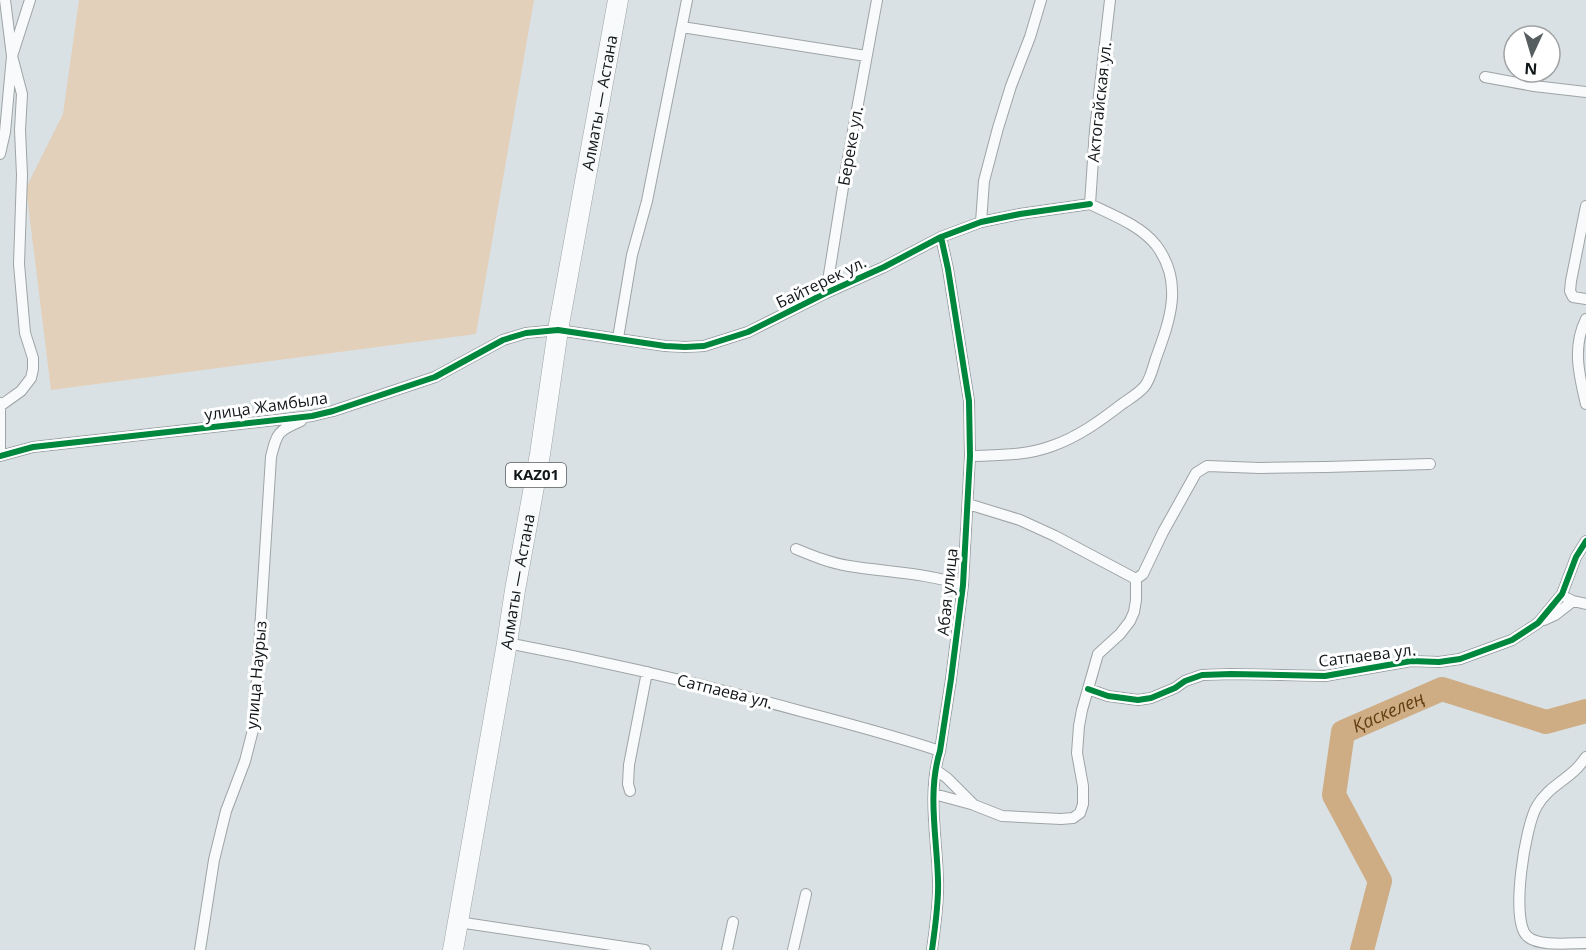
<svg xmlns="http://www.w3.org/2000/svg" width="1586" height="950" font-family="'Open Sans',sans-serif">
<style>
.green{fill:#e3d0bb}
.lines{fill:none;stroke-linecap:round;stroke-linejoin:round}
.river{stroke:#ceac84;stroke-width:24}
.street-casing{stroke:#9ea4a6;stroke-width:12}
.highway-casing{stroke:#9ea4a6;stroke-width:21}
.street{stroke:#f9fafb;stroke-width:10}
.highway{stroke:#f9fafb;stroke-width:20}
.cycleway-casing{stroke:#fff;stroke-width:10}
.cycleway{stroke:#00873e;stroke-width:6}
.labels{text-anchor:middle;stroke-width:6;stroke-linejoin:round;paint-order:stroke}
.shield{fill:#fff;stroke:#585d5e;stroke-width:1.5}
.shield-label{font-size:15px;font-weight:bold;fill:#111719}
.street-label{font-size:16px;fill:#111719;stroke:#fff}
.water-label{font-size:18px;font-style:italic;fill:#613d0f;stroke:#fff}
</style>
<rect width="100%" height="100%" fill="#d9e1e4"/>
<path class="green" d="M 79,0 L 534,0 L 476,334 L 51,390 L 26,188 L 63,114 Z"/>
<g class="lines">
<path class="river" id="s1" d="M 1362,950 L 1380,881 L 1334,795 L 1343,732 L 1442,689 L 1546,722 L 1586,711"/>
<defs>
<path id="street" d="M 682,27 L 866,56
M 1485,77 L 1534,86 L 1586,92
M 0,154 L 5,132 L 12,56 L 30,0
M 1090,204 L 1095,130 L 1110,0
M 1586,206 L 1571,281 L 1570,291 L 1573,297 L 1586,299
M 981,222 L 984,181 L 998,128 L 1011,86 L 1030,37 L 1041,0
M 826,293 L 845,175 L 877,0
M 1586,319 C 1572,347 1579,375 1586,404
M 618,338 L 632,255 L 647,201 L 687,0
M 0,403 L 0,456
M 0,406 L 21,391 L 31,378 L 33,369 L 33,358 L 25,333 L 19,264 L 22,175 L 20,130 L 22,94 L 12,56 L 5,0
M 0,456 L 33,447 L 312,416 L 333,411 L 435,377 L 503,340 L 526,333 L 558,330 L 665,346 L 685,347 L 704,346 L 748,332 L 826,293 L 884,267 L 941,237 L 981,222 L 1020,214 L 1090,204
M 970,456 C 998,455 1025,456 1052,446 C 1078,437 1100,421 1122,404 C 1129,399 1138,394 1144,387 C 1150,381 1153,367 1156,358 C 1170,320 1184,282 1156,245 C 1140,225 1112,215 1090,204
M 968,504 L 1020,520 L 1055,536 L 1136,579
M 796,549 C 813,556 830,563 849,566 C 886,572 926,573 963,585
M 1136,579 L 1143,574 L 1163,532 L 1196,473 L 1207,466 L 1260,468 L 1326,467 L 1430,464
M 1567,598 L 1573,601 L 1586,604
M 1544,620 L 1555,615 L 1573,601
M 507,643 C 607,662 706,685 804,712 C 850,724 895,736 940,751
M 1088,689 L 1108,696 L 1138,700 L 1151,698 L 1175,688 L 1185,681 L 1202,675 L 1231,674 L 1325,676 L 1411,661 L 1439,662 L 1460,659 L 1512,640 L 1538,623 L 1562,594 L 1576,557 L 1586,541
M 1586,757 C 1582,762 1579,767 1574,771 C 1561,783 1546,790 1537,806 C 1525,826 1510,920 1527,936 C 1538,947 1571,943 1586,943
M 936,770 L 947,778 L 974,805 L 1002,816 L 1061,819 L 1073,818 L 1080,813 L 1083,804 L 1083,786 L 1077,753 L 1079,726 L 1082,710 L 1098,654 L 1120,634 L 1130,621 L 1134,612 L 1136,600 L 1136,579
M 630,791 L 628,784 L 629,765 L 647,672
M 934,794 L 971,804
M 458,922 L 645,950
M 200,950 L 214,860 L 226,811 L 245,761 L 254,726 L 271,457 C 277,432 278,431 301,421
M 727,950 L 733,922
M 793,950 L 806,894
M 932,950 C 935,927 939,903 938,880 C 937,838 927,793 940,751 L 951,679 L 963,585 L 970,456 L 969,401 L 948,269 L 941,237"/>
<g id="highway">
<path id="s2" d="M 453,950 L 507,643 L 515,590 L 540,454 L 558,330 L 618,0"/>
</g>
</defs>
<use href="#street" class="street-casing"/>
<use href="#highway" class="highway-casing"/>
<use href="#street" class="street"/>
<use href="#highway" class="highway"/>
<defs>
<path id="cycleway" d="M 0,456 L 33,447 L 312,416 L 333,411 L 435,377 L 503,340 L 526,333 L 558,330 L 665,346 L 685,347 L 704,346 L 748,332 L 826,293 L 884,267 L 941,237 L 981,222 L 1020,214 L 1090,204
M 1088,689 L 1108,696 L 1138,700 L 1151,698 L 1175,688 L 1185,681 L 1202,675 L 1231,674 L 1325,676 L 1411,661 L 1439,662 L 1460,659 L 1512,640 L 1538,623 L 1562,594 L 1576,557 L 1586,541
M 932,950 C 935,927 939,903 938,880 C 937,838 927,793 940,751 L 951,679 L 963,585 L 970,456 L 969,401 L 948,269 L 941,237"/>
</defs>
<use href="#cycleway" class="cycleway-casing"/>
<use href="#cycleway" class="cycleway"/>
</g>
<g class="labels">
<rect class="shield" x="506" y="463" width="60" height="24" rx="4.5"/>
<g class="shield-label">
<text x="536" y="480">KАZ01</text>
</g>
<g class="street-label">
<text transform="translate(1099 102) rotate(-84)" y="6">Актогайская ул.</text>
<text dy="6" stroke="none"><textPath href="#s2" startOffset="860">Алматы — Астана</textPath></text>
<text transform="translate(850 146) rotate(-80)" y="6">Береке ул.</text>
<text transform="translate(821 282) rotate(-26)" y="6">Байтерек ул.</text>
<text transform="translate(266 406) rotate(-8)" y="6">улица Жамбыла</text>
<text dy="6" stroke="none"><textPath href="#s2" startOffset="374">Алматы — Астана</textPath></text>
<text transform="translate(947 592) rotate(-84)" y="6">Абая улица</text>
<text transform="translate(1367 655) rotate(-7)" y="6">Сатпаева ул.</text>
<text transform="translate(256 675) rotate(-85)" y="6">улица Наурыз</text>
<text transform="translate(725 691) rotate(14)" y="6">Сатпаева ул.</text>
</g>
<g class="water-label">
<text dy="6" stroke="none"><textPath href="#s1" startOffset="282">Қаскелең</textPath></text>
</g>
</g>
<g transform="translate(1532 54) rotate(184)"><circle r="28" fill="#ffffff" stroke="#a0a2a3" stroke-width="1.5"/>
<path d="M0-4.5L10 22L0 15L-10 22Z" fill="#575e60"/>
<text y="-9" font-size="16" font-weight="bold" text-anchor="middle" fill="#111719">N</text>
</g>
</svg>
